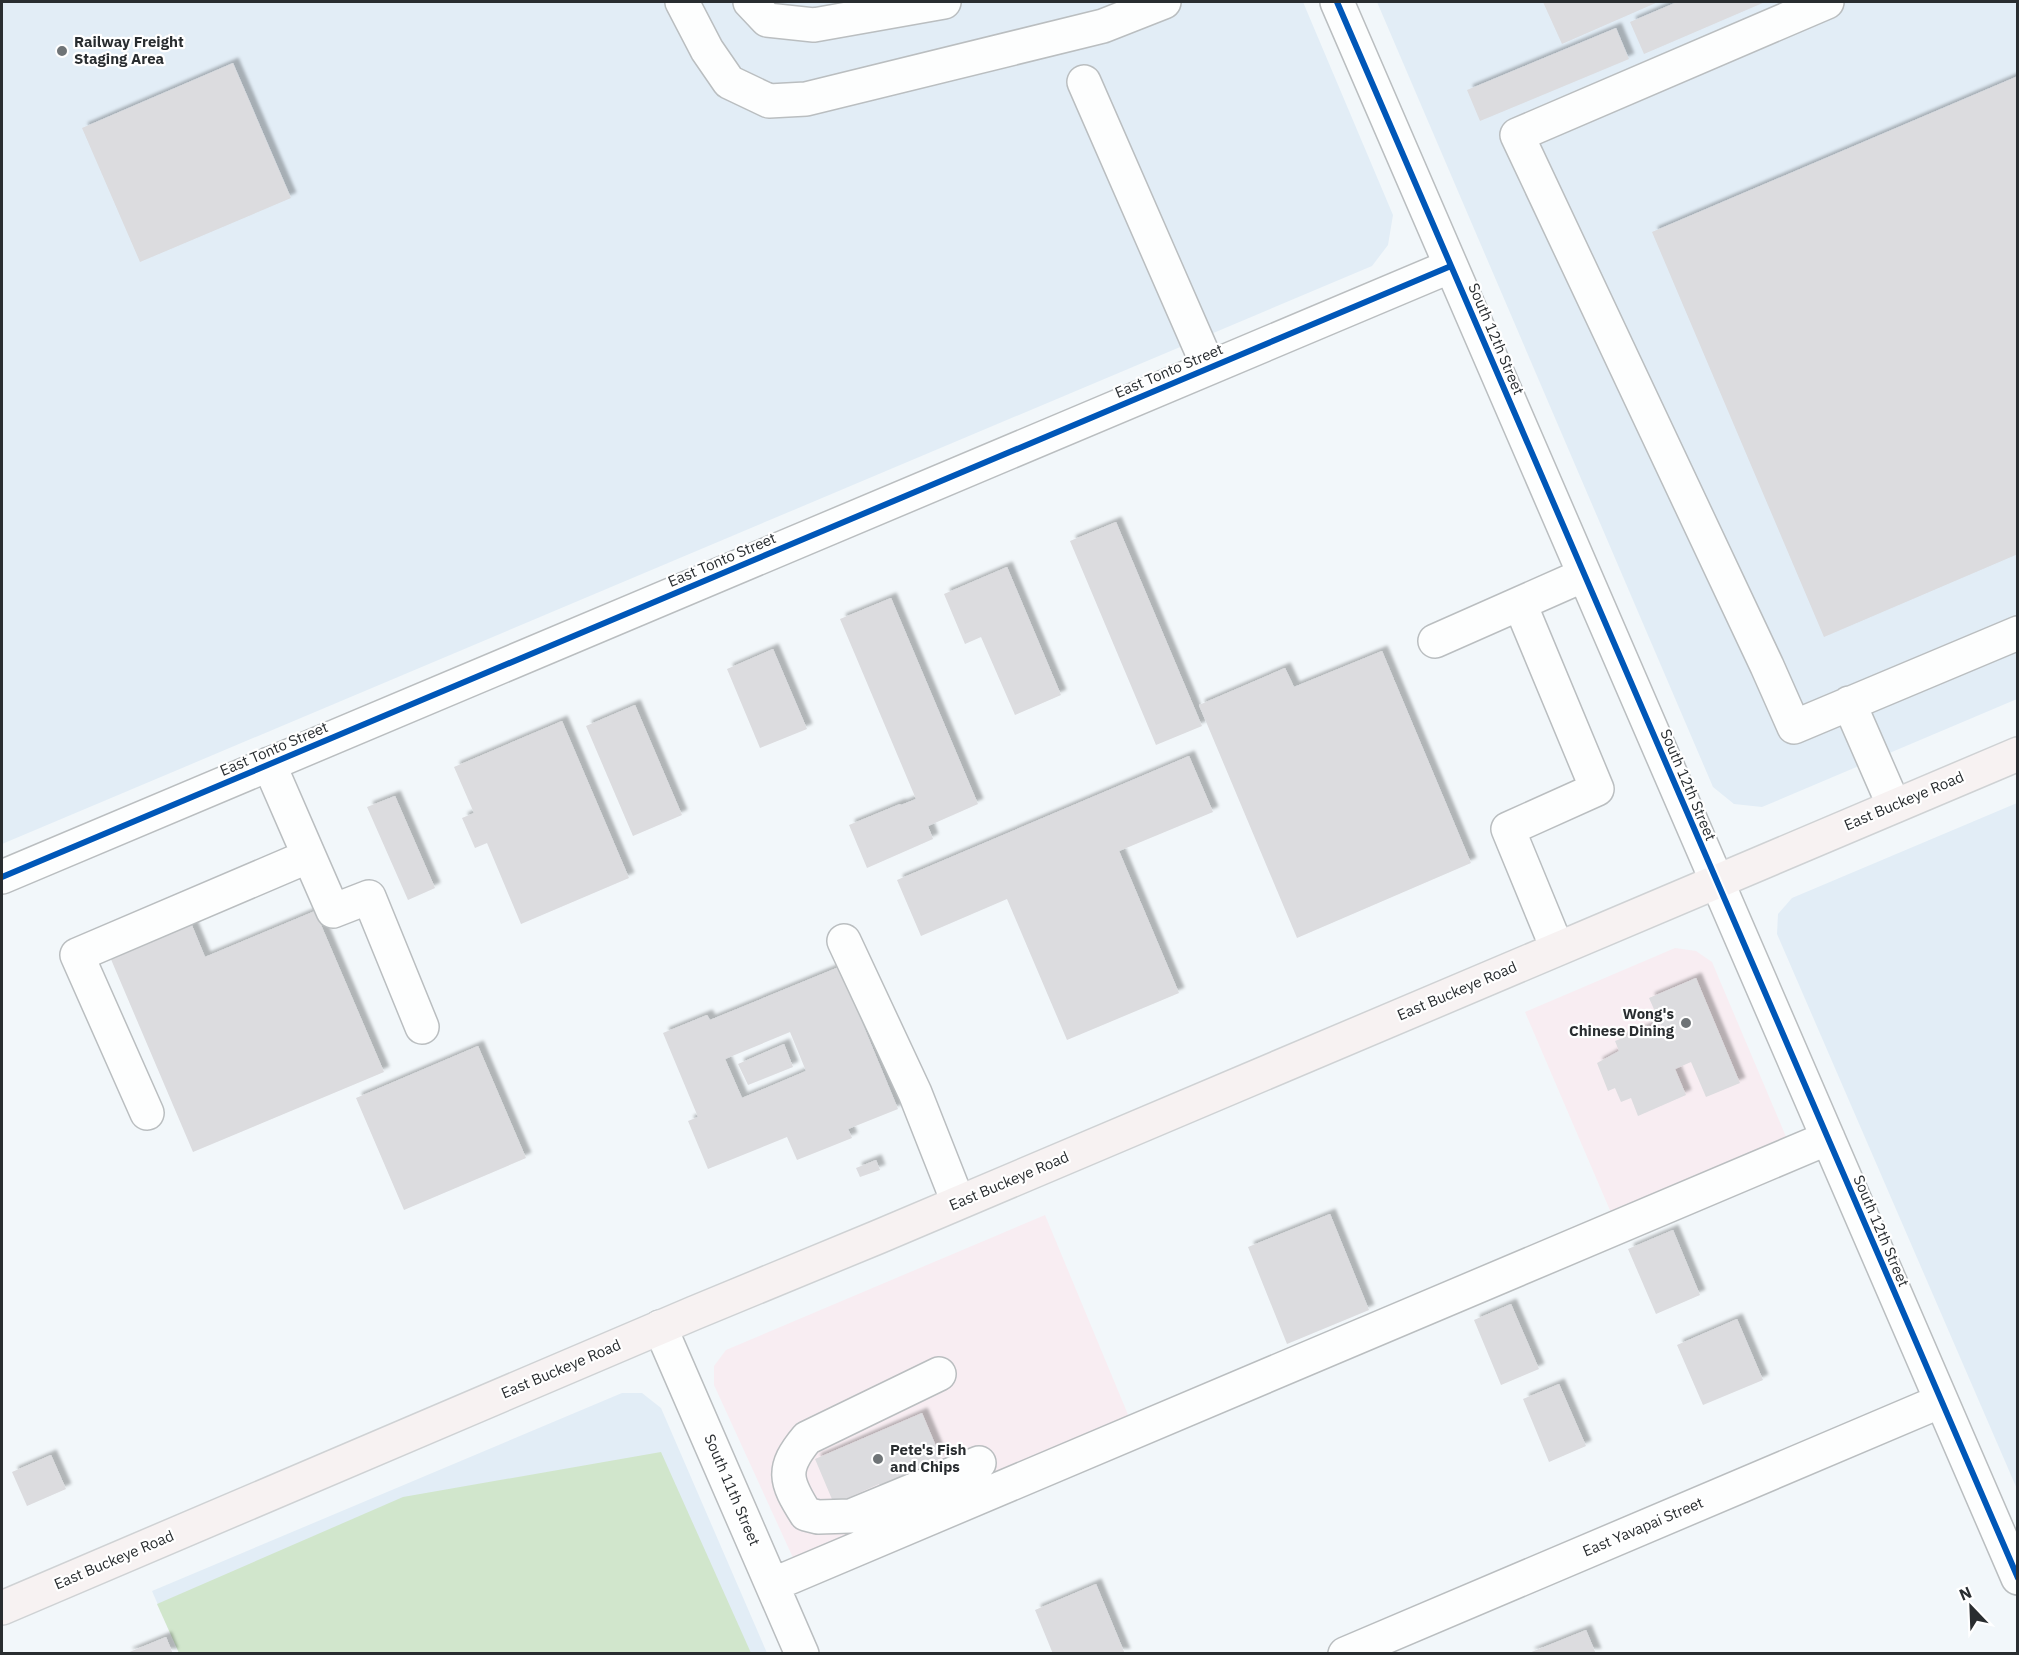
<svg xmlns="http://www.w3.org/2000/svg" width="2019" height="1655" font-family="'IBM Plex Sans',sans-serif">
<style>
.commercial{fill:#f8edf2}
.built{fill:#e2edf6}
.green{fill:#d1e6cc}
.building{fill:#dcdcdf;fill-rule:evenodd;filter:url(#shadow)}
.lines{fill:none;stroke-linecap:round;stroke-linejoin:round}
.minor-casing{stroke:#babec0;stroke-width:36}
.major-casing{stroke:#cfd2d4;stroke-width:36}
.minor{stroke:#fdfefe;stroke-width:33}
.major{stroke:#f7f2f2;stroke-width:33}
.cycleway-casing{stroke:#fff;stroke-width:10}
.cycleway{stroke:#0057b8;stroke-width:6}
.poi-dot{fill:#6f7477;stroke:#fff;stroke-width:2}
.labels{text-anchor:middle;stroke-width:4.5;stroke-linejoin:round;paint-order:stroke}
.poi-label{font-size:15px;font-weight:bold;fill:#292d30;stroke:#fff;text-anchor:start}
.street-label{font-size:15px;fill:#292d30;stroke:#fff}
</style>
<defs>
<filter id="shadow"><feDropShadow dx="5.5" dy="-5.5" stdDeviation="1.5" flood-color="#0004"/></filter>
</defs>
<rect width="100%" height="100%" fill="#f2f7fa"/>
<path class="commercial" d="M 1675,948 L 1696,951 L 1712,962 L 1787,1139 L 1612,1215 L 1525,1012 Z
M 1045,1215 L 1129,1417 L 794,1560 L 714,1385 L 714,1366 L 726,1350 Z"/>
<path class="built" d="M 2,2 L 1303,2 L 1393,215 L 1388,245 L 1372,266 L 2,844 Z
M 1377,2 L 2017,2 L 2017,699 L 1762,807 L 1734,804 L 1713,787 Z
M 2017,803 L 2017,1489 L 1777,934 L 1778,914 L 1792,898 Z
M 622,1393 L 642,1393 L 661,1408 L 767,1653 L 179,1653 L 152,1591 Z"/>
<path class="green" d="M 661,1452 L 751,1653 L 179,1653 L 157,1604 L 403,1497 Z"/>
<path class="building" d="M 1543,2 L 1658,2 L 1562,44 Z
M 1677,2 L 1765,2 L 1644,54 L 1630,22 Z
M 1616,28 L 1629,59 L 1480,121 L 1467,90 Z
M 233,63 L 291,198 L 140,262 L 82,128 Z
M 2018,76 L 2018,554 L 1824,637 L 1652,232 Z
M 1116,522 L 1202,726 L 1156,745 L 1070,541 Z
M 1007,567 L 1061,695 L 1015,715 L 981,637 L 965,644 L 944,594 Z
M 891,598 L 978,804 L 928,826 L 933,839 L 867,868 L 849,825 L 900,804 L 901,805 L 916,799 L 840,619 Z
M 773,649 L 807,729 L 760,748 L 727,669 Z
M 1382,651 L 1471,863 L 1297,938 L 1199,705 L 1285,668 L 1294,687 Z
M 635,705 L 682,815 L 633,836 L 586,726 Z
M 562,721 L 629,878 L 521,924 L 487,843 L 475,848 L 462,818 L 474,813 L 454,767 Z
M 1189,756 L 1213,812 L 1119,851 L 1179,993 L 1067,1040 L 1007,899 L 921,936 L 897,880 Z
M 395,796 L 435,888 L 408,900 L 367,807 Z
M 315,911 L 384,1072 L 193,1152 L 110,957 L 191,923 L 205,957 Z
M 839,967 L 898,1109 L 848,1129 L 852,1138 L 797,1160 L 787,1137 L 708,1169 L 688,1121 L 698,1117 L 663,1033 L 707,1015 L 710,1020 ZM 790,1032 L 806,1071 L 742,1098 L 725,1059 Z
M 1696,978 L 1740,1083 L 1706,1097 L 1691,1062 L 1675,1069 L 1686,1095 L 1638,1116 L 1631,1098 L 1621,1102 L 1615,1088 L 1608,1091 L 1597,1063 L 1619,1051 L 1615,1041 L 1651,1026 L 1656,1038 L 1665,1034 L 1649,998 Z
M 784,1044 L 793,1067 L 748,1085 L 738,1064 Z
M 478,1046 L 526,1158 L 404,1210 L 356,1098 Z
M 876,1160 L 880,1170 L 860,1177 L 856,1168 Z
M 1330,1214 L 1369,1310 L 1287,1344 L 1248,1247 Z
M 1673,1230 L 1700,1295 L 1656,1314 L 1628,1249 Z
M 1511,1304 L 1539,1369 L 1501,1385 L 1474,1320 Z
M 1737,1319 L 1763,1380 L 1703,1405 L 1677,1345 Z
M 1559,1384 L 1586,1446 L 1549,1462 L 1523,1399 Z
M 922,1413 L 941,1458 L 896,1478 L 899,1486 L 883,1493 L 879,1484 L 834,1504 L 815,1459 Z
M 51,1455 L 66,1489 L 27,1506 L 12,1472 Z
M 1096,1584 L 1125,1654 L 1053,1654 L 1035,1610 Z
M 1586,1630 L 1596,1654 L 1529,1654 L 1529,1653 Z
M 166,1637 L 173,1654 L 127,1654 L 127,1653 Z"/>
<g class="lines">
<defs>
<path id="minor" d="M 682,2 L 707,50 L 729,82 L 769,101 L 806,99 L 1103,26 L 1164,2
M 750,2 L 767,20 L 814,25 L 944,2
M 1337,2 L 2018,1578
M 1827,2 L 1517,135 L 1767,666 L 1794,727 L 2018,633
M 1084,82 L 1209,368
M 1520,604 L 1597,789 L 1508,829 L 1557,948
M 1435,641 L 1584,575
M 1849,703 L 1894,806
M 309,856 L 333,911 L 369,897 L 422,1027
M 2,877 L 1451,266
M 844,941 L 915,1093 L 958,1202
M 147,1113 L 77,955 L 309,856 L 269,764
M 660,1327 L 802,1654
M 939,1374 L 807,1438 C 781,1469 785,1481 806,1514 L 818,1517 L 851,1516 L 979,1463
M 772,1585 L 1828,1138
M 1345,1654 L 1941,1401"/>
<path id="major" d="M 2,1608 L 694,1313 L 878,1237 L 2018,754"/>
</defs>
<use href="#minor" class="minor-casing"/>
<use href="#major" class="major-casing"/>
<use href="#minor" class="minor"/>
<use href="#major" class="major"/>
<defs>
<path id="cycleway" d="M 1337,2 L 2018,1578
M 2,877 L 1451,266"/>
</defs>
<use href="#cycleway" class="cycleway-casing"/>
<use href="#cycleway" class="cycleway"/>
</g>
<g class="poi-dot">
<circle cx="62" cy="51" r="6"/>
<circle cx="1686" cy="1023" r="6"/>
<circle cx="878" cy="1459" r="6"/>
</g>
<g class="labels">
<g class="poi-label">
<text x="74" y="47">Railway Freight<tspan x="74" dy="17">Staging Area</tspan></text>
<text x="1674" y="1019" text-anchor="end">Wong's<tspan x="1674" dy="17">Chinese Dining</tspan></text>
<text x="890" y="1455">Pete's Fish<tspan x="890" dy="17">and Chips</tspan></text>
</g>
<g class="street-label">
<text transform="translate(1496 339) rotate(67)" y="5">South 12th Street</text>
<text transform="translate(1169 371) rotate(-23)" y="5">East Tonto Street</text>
<text transform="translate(722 560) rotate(-23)" y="5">East Tonto Street</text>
<text transform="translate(274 749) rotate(-23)" y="5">East Tonto Street</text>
<text transform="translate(1688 785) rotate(67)" y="5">South 12th Street</text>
<text transform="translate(1904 801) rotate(-23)" y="5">East Buckeye Road</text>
<text transform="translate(1457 991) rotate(-23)" y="5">East Buckeye Road</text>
<text transform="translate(1009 1181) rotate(-23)" y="5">East Buckeye Road</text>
<text transform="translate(1881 1231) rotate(67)" y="5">South 12th Street</text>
<text transform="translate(561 1369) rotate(-23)" y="5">East Buckeye Road</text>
<text transform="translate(732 1490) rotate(67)" y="5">South 11th Street</text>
<text transform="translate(1643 1527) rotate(-23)" y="5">East Yavapai Street</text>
<text transform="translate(114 1560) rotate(-23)" y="5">East Buckeye Road</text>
</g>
</g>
<rect width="2019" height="1655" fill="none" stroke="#292d30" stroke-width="6"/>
<g transform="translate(1971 1607) rotate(337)" stroke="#ffffff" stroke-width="4.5" paint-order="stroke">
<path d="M0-4.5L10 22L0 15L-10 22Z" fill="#292d30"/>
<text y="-9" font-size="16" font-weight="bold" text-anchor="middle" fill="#292d30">N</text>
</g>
</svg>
